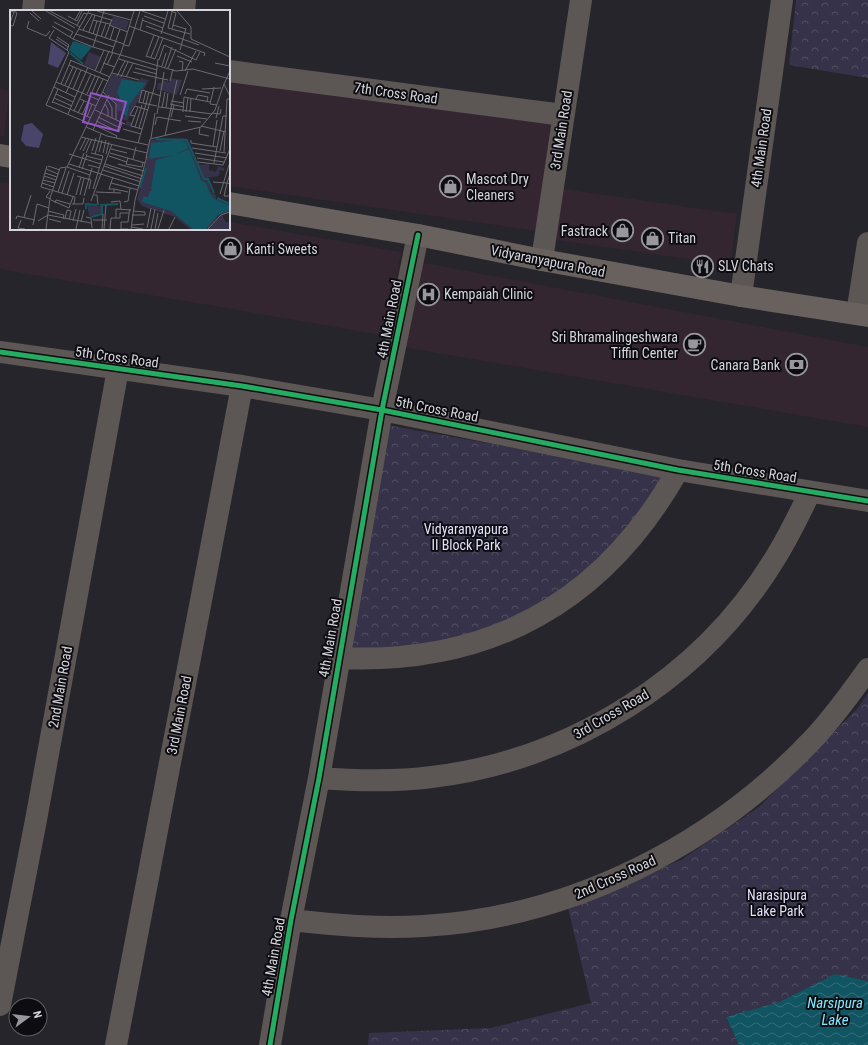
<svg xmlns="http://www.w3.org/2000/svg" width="868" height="1045" font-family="'Roboto Condensed',sans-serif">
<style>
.commercial{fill:#332631}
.park{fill:url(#park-crowns)}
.water{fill:url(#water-waves)}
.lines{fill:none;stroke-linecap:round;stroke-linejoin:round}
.street{stroke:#5c5654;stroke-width:22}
.secondary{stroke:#69615e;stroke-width:22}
.cycleway-casing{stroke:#0d0d11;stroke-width:8}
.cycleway{stroke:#26ab63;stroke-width:5}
.labels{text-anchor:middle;stroke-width:4;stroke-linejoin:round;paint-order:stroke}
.street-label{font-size:14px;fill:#d5d4db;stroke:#0d0d11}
.poi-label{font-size:14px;fill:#d5d4db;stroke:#0d0d11;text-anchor:start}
.park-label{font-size:14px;fill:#e3e0fe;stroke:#0d0d11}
.water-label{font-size:15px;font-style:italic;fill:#82e8fd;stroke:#0d0d11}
.inset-river{fill:none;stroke:#125562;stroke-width:2}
.inset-road{fill:none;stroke:#6c6b71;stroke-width:1}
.view{fill:#9256c6;fill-opacity:0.15;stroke:#9256c6;stroke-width:2}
.inset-edge{fill:none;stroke:#d5d4db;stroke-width:2}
</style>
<defs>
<pattern id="park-crowns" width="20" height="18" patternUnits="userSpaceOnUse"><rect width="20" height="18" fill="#363249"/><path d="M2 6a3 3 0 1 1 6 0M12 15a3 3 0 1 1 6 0" fill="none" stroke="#524f63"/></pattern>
<pattern id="water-waves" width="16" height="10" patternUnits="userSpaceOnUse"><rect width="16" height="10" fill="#125562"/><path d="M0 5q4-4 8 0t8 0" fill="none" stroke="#346d78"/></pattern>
</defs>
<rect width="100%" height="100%" fill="#26252b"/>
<path class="commercial" d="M 229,75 L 554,123 L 538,231 L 229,186 Z
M 0,89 L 9,91 L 4,137 L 0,136 Z
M 0,182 L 11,183 L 11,229 L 229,229 L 229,222 L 401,252 L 387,336 L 0,269 Z
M 563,189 L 737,214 L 730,265 L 556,240 Z
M 419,262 L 868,347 L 868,427 L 403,347 Z"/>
<path class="park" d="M 796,0 L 868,0 L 868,78 L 789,65 Z
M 387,425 L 664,475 L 618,544 L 531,613 L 443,645 L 349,649 Z
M 868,693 L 868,981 L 835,974 L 779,1002 L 726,1017 L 739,1045 L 368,1045 L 369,1033 L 491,1028 L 591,1003 L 568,908 L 681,860 L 759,807 L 857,709 Z"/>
<path class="water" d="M 835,974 L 868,981 L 868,1045 L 739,1045 L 726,1017 L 779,1002 Z"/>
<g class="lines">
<path class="street" d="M 33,11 L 34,0
M 184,11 L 185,0
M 229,71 L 563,115
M 542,260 L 581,0
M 741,296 L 782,0
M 857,314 L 868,243
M 0,352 L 242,386 L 382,410 L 678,470 L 868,501
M 339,658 C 490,665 604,602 678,470
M 319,778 C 357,781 394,782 432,777 C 571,760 701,679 774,560 C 788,538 799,515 810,492
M 291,920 C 335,925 379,929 424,926 C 573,917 714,845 815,737 C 834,716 851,693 868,669
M 0,1005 L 36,820 L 118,369
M 116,1045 L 242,386
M 270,1045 L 291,920 L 319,778 L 382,410 L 418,235"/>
<path class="secondary" d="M 0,155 L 11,157
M 229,203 L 418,235 L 542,260 L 741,296 L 868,316"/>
<defs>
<path id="cycleway" d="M 0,352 L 242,386 L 382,410 L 678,470 L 868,501
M 270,1045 L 291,920 L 319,778 L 382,410 L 418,235"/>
</defs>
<use href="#cycleway" class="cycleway-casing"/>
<use href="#cycleway" class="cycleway"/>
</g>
<defs>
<symbol id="shop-ring" viewBox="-11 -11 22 22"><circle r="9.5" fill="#0d0d11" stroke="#98979d" stroke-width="1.5"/><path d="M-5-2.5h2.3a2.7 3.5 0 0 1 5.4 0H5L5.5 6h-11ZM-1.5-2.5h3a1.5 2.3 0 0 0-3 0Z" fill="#98979d"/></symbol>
<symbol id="restaurant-ring" viewBox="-11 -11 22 22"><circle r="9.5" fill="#0d0d11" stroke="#98979d" stroke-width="1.5"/><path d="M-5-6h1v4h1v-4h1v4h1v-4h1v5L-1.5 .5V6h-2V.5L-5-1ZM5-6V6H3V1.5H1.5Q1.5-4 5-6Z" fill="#98979d"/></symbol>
<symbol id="hospital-ring" viewBox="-11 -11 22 22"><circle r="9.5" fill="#0d0d11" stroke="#98979d" stroke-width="1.5"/><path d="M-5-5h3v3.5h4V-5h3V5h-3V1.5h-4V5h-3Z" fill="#98979d"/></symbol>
<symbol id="cafe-ring" viewBox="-11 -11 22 22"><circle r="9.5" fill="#0d0d11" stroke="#98979d" stroke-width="1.5"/><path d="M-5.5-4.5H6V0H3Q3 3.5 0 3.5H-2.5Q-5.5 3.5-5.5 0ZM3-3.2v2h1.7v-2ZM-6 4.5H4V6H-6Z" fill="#98979d"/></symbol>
<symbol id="bank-ring" viewBox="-11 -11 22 22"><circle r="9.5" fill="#0d0d11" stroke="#98979d" stroke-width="1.5"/><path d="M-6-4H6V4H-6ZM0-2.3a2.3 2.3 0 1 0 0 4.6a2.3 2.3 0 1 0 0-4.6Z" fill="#98979d"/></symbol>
</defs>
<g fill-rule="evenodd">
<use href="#shop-ring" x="438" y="174" width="25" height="25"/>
<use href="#shop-ring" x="610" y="218" width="25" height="25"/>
<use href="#shop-ring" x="640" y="226" width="25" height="25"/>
<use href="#shop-ring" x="218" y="236" width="25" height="25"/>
<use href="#restaurant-ring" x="690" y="254" width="25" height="25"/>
<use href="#hospital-ring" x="416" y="282" width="25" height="25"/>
<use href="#cafe-ring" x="682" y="332" width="25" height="25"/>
<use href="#bank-ring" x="784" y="352" width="25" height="25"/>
</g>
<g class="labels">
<g class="street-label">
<text transform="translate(396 93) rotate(8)" y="5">7th Cross Road</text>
<text transform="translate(561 130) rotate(-81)" y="5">3rd Main Road</text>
<text transform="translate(761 148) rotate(-82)" y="5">4th Main Road</text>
<text transform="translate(548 261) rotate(11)" y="5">Vidyaranyapura Road</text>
<text transform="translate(389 319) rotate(-79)" y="5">4th Main Road</text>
<text transform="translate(117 357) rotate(8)" y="5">5th Cross Road</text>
<text transform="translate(437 409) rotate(11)" y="5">5th Cross Road</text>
<text transform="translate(755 471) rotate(9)" y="5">5th Cross Road</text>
<text transform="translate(330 638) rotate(-80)" y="5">4th Main Road</text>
<text transform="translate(60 687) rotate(-80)" y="5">2nd Main Road</text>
<text transform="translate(611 714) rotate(-30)" y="5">3rd Cross Road</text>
<text transform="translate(179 715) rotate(-79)" y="5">3rd Main Road</text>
<text transform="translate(615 877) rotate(-24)" y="5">2nd Cross Road</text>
<text transform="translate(273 957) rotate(-80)" y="5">4th Main Road</text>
</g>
<g class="poi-label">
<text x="466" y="184">Mascot Dry<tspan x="466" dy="16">Cleaners</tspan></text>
<text x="608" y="236" text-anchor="end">Fastrack</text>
<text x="668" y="243">Titan</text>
<text x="246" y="254">Kanti Sweets</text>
<text x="718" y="271">SLV Chats</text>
<text x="444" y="299">Kempaiah Clinic</text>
<text x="678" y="342" text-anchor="end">Sri Bhramalingeshwara<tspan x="678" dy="16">Tiffin Center</tspan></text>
<text x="780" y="370" text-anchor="end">Canara Bank</text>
</g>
<g class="park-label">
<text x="466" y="534">Vidyaranyapura<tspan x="466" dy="16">II Block Park</tspan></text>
<text x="777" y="900">Narasipura<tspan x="777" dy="16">Lake Park</tspan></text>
</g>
<g class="water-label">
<text x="835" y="1008">Narsipura<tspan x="835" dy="17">Lake</tspan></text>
</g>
</g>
<g transform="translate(10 10)">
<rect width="220" height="220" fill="#26252b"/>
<path d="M 160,68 L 172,70 L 167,85 L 147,79 L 148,73 L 152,73 L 152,70 L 159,72 ZM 199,154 L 199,160 L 206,162 L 208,156 L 214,158 L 214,161 L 210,160 L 209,166 L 195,168 L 188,155 ZM 80,193 L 82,196 L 92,196 L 92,204 L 79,206 L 77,194 ZM 212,205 L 216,213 L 220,211 L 220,219 L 199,219 Z" fill="#363249"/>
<path d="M 41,32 L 56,43 L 48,58 L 38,54 ZM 22,113 L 33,124 L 29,138 L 16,136 L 11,130 L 14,115 Z" fill="#49446a"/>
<path d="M 103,6 L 119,11 L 116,20 L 100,15 ZM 102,64 L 128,72 L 131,68 L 139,70 L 117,111 L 122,113 L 121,117 L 115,115 L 117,111 L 111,109 L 112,101 L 108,101 L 104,90 L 94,82 ZM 112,69 L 135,73 L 120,94 L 116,108 L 113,106 L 114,102 L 117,98 L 113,97 L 114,88 L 110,88 ZM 174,128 L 177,129 L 195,168 L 198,167 L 201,182 L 206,185 L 206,189 L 220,192 L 220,202 L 210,205 L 198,219 L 180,219 L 165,207 L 132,196 L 127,189 L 133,171 L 140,130 Z" fill="#363249" fill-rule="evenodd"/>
<path d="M 79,42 L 91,47 L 85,59 L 74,55 Z" fill="#363249"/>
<path d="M 63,31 L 82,37 L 71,50 L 59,40 ZM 112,69 L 136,73 L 120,94 L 116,109 L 113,101 L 117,98 L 113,97 L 114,89 L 111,90 L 107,83 ZM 167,130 L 176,132 L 178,138 L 164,145 L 179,139 L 191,170 L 196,173 L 200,184 L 206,190 L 220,196 L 220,200 L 208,205 L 196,219 L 183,219 L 161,201 L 132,192 L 133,187 L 138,187 L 140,181 L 143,181 L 141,179 L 146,150 L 164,145 L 139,149 L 141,133 Z" fill="#125562"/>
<path class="inset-river" d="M 60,43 L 73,54M 146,129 L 177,130 L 194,169 L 198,169 L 204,183M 130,178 L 136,158M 207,188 L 220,194M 90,195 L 108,194M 76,199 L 76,194 L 87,195M 81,207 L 92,204 L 92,196"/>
<path class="inset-road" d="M 22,1 L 31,9M 36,1 L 65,18M 40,1 L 70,17M 87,1 L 121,10M 124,1 L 111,43 L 76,117 L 97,126 L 138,135M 132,1 L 155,9M 161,1 L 166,3 L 162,19M 167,1 L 181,17 L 181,29 L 220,47M 162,2 L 158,18 L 180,24M 20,3 L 29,11M 78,3 L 101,10M 58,6 L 65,10 L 70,1M 134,6 L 154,13M 65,10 L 67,11 L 72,1M 83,10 L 100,14M 132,10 L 153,18M 19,11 L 17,18 L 36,26 L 40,21M 44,12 L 63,22 L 60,27M 0,13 L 4,2 L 0,1M 0,15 L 3,16 L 7,3 L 4,1M 67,15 L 74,3 L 77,4M 99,15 L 118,22M 163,15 L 176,19M 42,16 L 63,29 L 83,37 L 166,61 L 183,59 L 220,69M 119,16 L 195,43 L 194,46M 136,16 L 189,35M 69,19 L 114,34M 44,20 L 39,28 L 57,40M 73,20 L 82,5M 130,20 L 133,8M 79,22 L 85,5M 66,24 L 104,37M 83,24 L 87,11M 151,24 L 158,1M 47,27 L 59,35 L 57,40M 91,27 L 96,13M 95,28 L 102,9M 46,29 L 58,37M 63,29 L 79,1M 100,30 L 104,17M 114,35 L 119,36 L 130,1M 83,37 L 94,1M 57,40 L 59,42 L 36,95 L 78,113M 170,40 L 176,18M 102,42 L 110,19M 136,46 L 145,49 L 153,28M 167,46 L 182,52M 136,47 L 144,25M 141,47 L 149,27M 109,49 L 147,60M 60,50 L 100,67M 61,50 L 59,55 L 98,71M 149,50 L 154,35 L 186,50 L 190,42M 169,51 L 173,52 L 172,61M 93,53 L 105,57M 205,53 L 220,56M 97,55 L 103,42M 152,56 L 156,43M 155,57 L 162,37M 125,58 L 147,64M 158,58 L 166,39M 85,61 L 94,40M 175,61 L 186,41M 220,61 L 214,74 L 220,86M 123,62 L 153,69 L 154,62M 90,63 L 99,41M 102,63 L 129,70M 107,66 L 115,51M 111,67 L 118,52M 116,67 L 123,53M 160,71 L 163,59M 46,72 L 89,90M 51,74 L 59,55M 55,75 L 63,57M 44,77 L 65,87M 204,77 L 200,94 L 207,95M 63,79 L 71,60M 192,79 L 211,78M 82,82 L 89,66M 93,82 L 106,94 L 106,110M 56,83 L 67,58M 46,84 L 63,92M 77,84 L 85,66M 86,84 L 93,69M 175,84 L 177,79 L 200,83M 170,85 L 178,61M 44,88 L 62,96M 70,89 L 86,96M 97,89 L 102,98 L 102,108M 186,89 L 188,85 L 198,87 L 197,91M 161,91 L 174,93M 43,92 L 81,108M 128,92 L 147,96M 129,92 L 132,80 L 151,86M 42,93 L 48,79M 133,93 L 136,81M 95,94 L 98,100 L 98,107M 136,94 L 139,82M 160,94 L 174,97M 128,97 L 121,116 L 132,119M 149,97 L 202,104M 152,98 L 155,82M 156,98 L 158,83M 85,100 L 115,114M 64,101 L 81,64M 173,102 L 174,87 L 200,92M 176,102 L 178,88M 180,102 L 181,88M 68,103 L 74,91M 202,103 L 210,104 L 211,99M 58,104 L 78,57M 147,104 L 153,69 L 158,70M 72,105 L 78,92M 125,106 L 120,105 L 125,96 L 138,100M 175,106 L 197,109M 77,107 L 82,94M 88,107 L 110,118M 161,107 L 164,95M 206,108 L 209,96M 86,111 L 109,122 L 112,113M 178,111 L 191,112M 85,115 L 107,126 L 106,128M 145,115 L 147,107 L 171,111M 191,116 L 216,122M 125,117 L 132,95M 190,117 L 189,124 L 199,126M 129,118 L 136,94M 113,119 L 131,124M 83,120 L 99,85M 155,126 L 167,70M 71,127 L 137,143M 141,128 L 145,103M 181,130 L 181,133 L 207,137M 128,133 L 145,75 L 148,49M 203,136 L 207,110M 182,138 L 216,143M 101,139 L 117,143M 70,140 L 76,128M 73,141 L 79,129M 82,141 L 86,128M 210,141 L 214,121M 89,142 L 92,130M 214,142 L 217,89 L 220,89M 76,143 L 82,129M 81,143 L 93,146 L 83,179M 93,143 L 96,130M 100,143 L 135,153M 185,143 L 217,148M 59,144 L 91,154M 85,144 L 91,124M 96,144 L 99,132M 76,146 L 92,150M 99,146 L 117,152M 118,148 L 116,154 L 132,157 L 133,152M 136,148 L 140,129 L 191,117 L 205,100 L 214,74M 187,148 L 214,152M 123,149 L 126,137M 188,152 L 213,155 L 220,139M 204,153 L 213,106 L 217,106M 59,154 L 129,176M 95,154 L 133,166M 108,154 L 134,161M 78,155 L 90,158M 37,156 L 31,177 L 65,187 L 64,194M 38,156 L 50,160M 94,156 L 132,169M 57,157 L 80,165M 69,158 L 74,143M 36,159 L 48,164M 72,159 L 77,144M 93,160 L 131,172M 35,163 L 47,167M 34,166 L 46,170M 67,166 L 81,170 L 79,179M 103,167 L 99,179 L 104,179 L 104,182M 33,170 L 45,173M 203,172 L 217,173 L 220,164M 32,173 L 44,177M 101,173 L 128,180M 220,174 L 217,173 L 214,186 L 220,186M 104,179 L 118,182M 40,181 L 36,187 L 41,189M 48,182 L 56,158M 86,182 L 111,183M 52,183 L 59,161M 210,184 L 220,152M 57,185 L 64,163M 66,185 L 71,167M 70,185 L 74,168M 84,185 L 87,185 L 88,195M 74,186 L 82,158M 41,190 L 59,198 L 63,187M 81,191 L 102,134M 101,192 L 110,191 L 111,199M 114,192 L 118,191 L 120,178M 45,193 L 46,190 L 60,194M 62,194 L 73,194 L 74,188M 38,201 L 54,205 L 53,209M 123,201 L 135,202 L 135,205M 122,205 L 135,205M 14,207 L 21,185M 76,207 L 81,208 L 82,218M 106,208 L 106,199 L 121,200M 6,209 L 7,206 L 25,210M 39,209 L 51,212M 55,209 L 57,200 L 61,201 L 59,210M 11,210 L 8,218 L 15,219M 83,210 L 97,210M 28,211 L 38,205 L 81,213M 63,211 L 66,199M 71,212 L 74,200M 23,215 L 27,194 L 39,198M 122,215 L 134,214M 121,217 L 133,219M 137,218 L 141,198M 36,219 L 40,188 L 50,158 L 57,157 L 76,117M 66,219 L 70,200M 92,219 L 93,204M 94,219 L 96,195M 100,219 L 101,208 L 110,208 L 110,203 L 119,203 L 120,199M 118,219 L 111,219 L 111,212 L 118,212 L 119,203M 121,219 L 125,190 L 137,146M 141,219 L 145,199M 145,219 L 148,203M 148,219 L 154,200M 159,219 L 165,207M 198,219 L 211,205 L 220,202"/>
<path class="view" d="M 81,83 L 116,92 L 108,121 L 73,112 Z"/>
<rect width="220" height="220" class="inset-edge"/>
</g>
<g transform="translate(28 1017) rotate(75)"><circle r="19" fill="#0d0d11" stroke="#5d5d62"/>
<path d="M0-3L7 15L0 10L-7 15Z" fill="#98979d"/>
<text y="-6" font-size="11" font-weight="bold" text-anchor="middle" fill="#d5d4db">N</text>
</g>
</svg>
